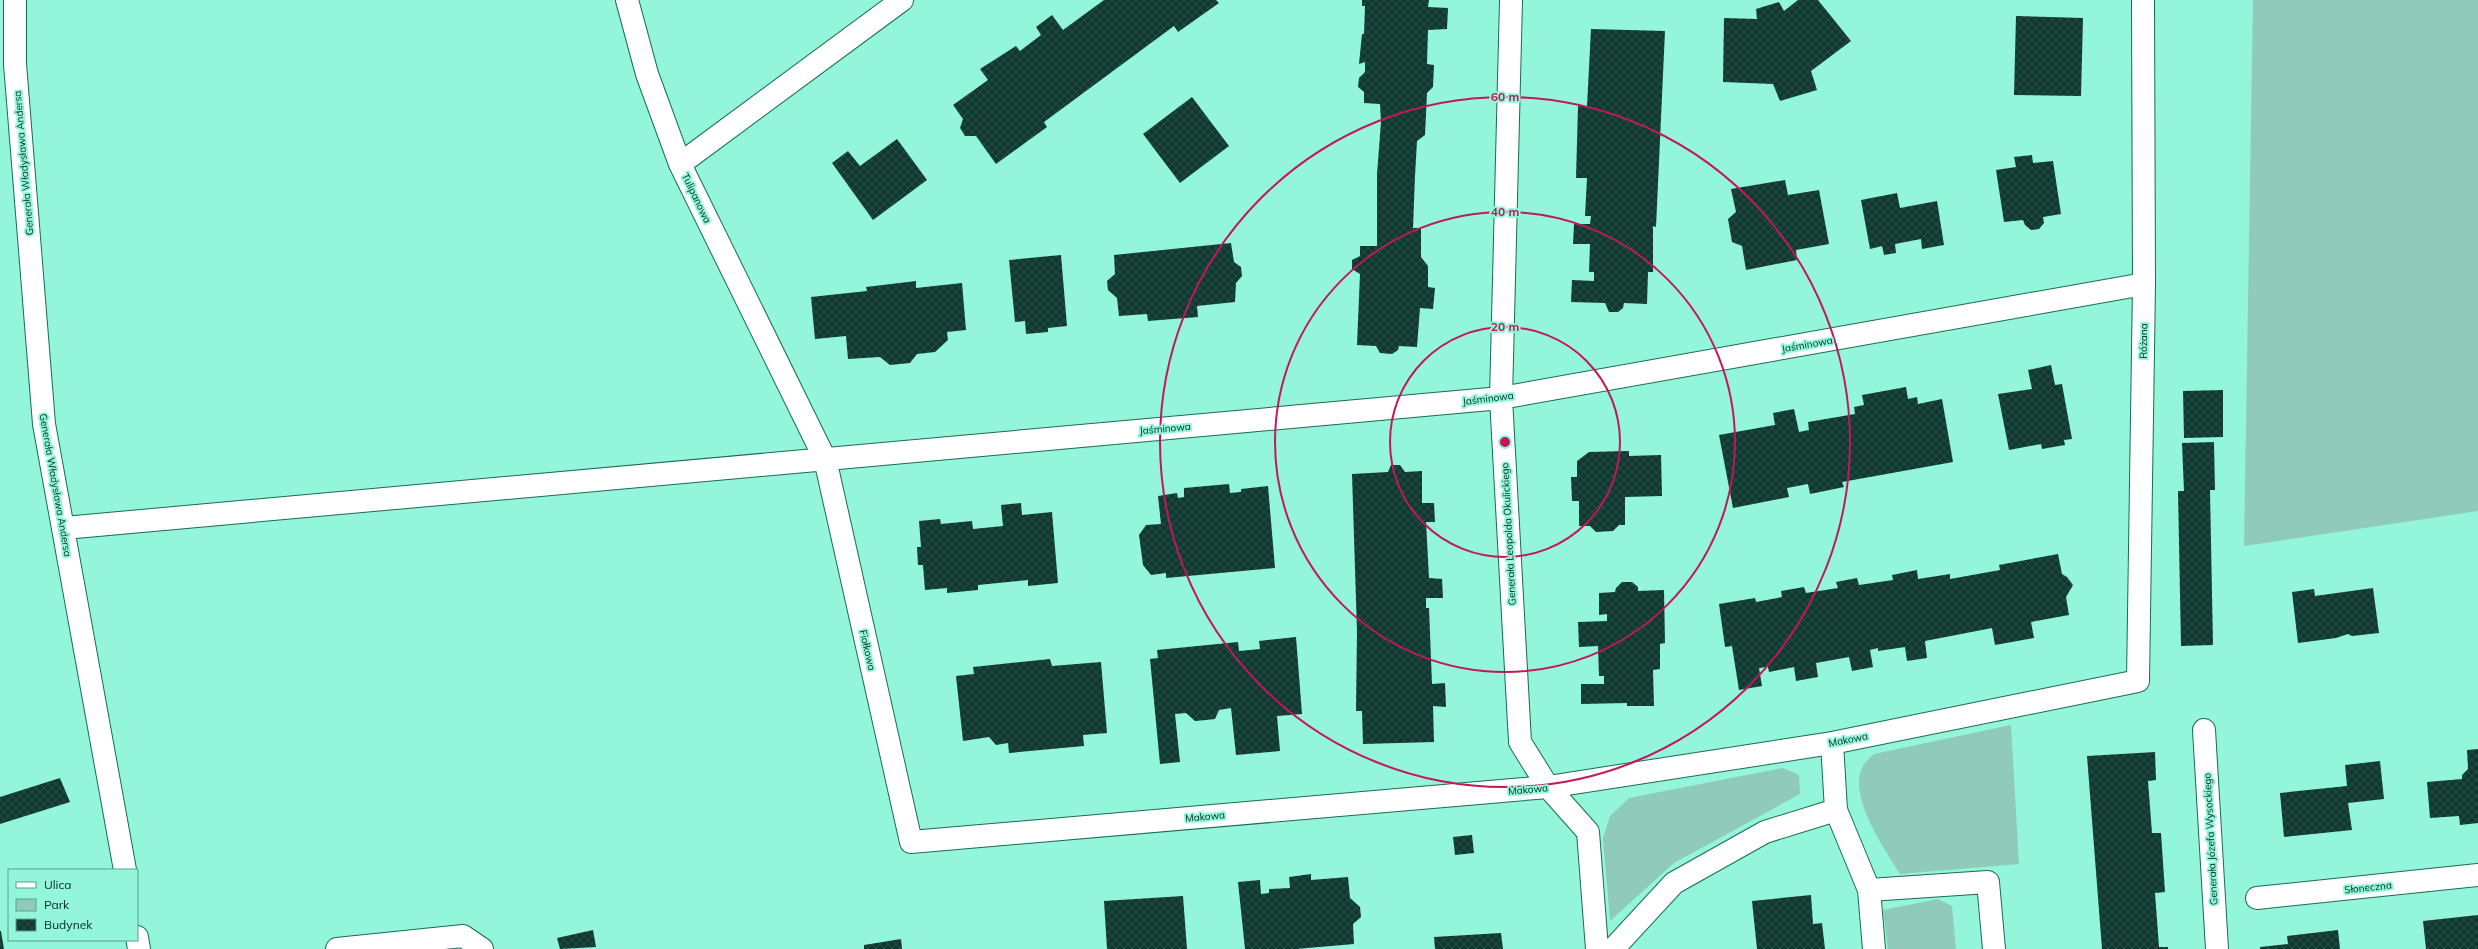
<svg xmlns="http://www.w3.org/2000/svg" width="2478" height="949" font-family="Mulish,sans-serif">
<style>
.green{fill:#90cab8}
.building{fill:url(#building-cross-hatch)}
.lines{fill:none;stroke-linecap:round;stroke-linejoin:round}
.minor-casing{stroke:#1a6a58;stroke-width:24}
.minor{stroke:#fff;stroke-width:22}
.ring{fill:none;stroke:#c2185b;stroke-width:2}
.labels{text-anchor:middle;stroke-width:4;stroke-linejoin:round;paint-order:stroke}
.street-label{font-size:10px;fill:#002b21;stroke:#93f5da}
.centre{fill:#c2185b;stroke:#93f5da;stroke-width:2}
.ring-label{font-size:12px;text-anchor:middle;font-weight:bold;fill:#c2185b;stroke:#93f5da;stroke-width:4;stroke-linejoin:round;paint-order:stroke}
</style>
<defs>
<pattern id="building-cross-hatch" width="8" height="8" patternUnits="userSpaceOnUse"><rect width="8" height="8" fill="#10392f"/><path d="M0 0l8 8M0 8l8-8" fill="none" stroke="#284d44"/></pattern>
</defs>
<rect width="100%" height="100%" fill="#93f5da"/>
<path class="green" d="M 2253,0 L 2478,0 L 2478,511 L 2244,546 Z
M 2011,725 L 2019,864 L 1900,874 C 1884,849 1847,795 1863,766 C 1865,762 1870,758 1874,754 Z
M 1783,768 L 1799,775 L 1800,794 L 1674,863 L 1610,921 L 1603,838 L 1610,816 L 1629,798 Z
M 1938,899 L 1952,906 L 1956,949 L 1888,949 L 1883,910 Z"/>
<path class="building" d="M 1104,0 L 1216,0 L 1219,3 L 1178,32 L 1174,26 L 1044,122 L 1047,127 L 996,164 L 976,136 L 965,136 L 960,128 L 963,119 L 953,105 L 988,80 L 980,69 L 1016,46 L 1020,51 L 1041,35 L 1036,27 L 1052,15 L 1063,30 Z
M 1362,0 L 1429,0 L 1428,7 L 1448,8 L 1447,29 L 1428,30 L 1427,64 L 1434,65 L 1433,87 L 1427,93 L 1425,135 L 1417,141 L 1415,176 L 1413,228 L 1421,228 L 1421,257 L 1428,266 L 1428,287 L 1435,288 L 1433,309 L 1420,308 L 1417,347 L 1399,346 L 1398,350 L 1392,354 L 1380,353 L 1376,346 L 1357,345 L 1360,274 L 1352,269 L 1352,260 L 1360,256 L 1360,246 L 1377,246 L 1377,174 L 1381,122 L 1380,104 L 1364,103 L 1364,92 L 1358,87 L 1359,78 L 1365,72 L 1365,62 L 1359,64 L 1362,34 L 1364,34 L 1365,6 L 1362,6 Z
M 1798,0 L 1818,0 L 1851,41 L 1811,71 L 1817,90 L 1780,101 L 1773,84 L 1723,82 L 1724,18 L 1757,19 L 1756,9 L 1779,2 L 1784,11 Z
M 2016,16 L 2083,18 L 2081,96 L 2014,95 Z
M 1591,29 L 1665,31 L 1656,227 L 1653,226 L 1653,272 L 1648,272 L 1647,304 L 1624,303 L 1623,308 L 1618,312 L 1609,312 L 1605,303 L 1571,302 L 1572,280 L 1594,281 L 1594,272 L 1589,272 L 1590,244 L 1573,244 L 1574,224 L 1590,224 L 1591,216 L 1585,216 L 1587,178 L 1576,178 L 1578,106 L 1587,106 Z
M 1192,97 L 1229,146 L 1180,183 L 1143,134 Z
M 897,139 L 927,180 L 873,220 L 832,163 L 848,151 L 860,166 Z
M 2032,155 L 2033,163 L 2053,161 L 2061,214 L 2043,217 L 2044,223 L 2039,229 L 2031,230 L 2025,225 L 2023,220 L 2004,222 L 1996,170 L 2016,167 L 2014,157 Z
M 1785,180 L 1788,195 L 1819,190 L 1829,244 L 1796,250 L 1797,260 L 1746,270 L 1742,246 L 1732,242 L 1728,219 L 1736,212 L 1731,189 Z
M 1897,193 L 1900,208 L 1937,201 L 1944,245 L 1922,249 L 1921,239 L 1895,244 L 1896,253 L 1884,255 L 1882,246 L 1870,249 L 1861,200 Z
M 1231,243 L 1234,262 L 1241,267 L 1242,276 L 1236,283 L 1235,302 L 1197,306 L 1198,317 L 1148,321 L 1147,314 L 1119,316 L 1117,298 L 1108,290 L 1107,281 L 1115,274 L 1114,255 Z
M 1061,255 L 1067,326 L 1048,328 L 1048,332 L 1026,334 L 1025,321 L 1015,322 L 1009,260 Z
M 916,281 L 916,288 L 962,283 L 966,330 L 947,332 L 948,340 L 935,352 L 917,354 L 910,363 L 890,365 L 880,357 L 848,359 L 846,336 L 815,339 L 811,297 L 867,291 L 866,287 Z
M 2051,365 L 2055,385 L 2062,384 L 2072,439 L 2064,440 L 2065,445 L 2042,449 L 2041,444 L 2009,450 L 1998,394 L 2032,389 L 2028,370 Z
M 1906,387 L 1908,399 L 1917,397 L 1918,404 L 1942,399 L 1953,462 L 1842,482 L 1844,487 L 1810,494 L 1808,484 L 1787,488 L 1789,497 L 1733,508 L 1719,435 L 1775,425 L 1773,413 L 1794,409 L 1799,432 L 1809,430 L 1808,422 L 1855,414 L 1854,407 L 1864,405 L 1862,395 Z
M 2223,390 L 2223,437 L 2184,438 L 2183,391 Z
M 2214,442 L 2215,490 L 2210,490 L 2213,645 L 2181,646 L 2178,491 L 2184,491 L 2182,443 Z
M 1629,451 L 1629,456 L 1661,455 L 1662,496 L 1625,497 L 1625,525 L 1619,525 L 1613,531 L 1596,532 L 1590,526 L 1579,526 L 1579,501 L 1572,501 L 1571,477 L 1577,477 L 1577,461 L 1589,452 Z
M 1391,465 L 1400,465 L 1405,472 L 1422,471 L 1422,503 L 1434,503 L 1435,522 L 1426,522 L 1429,578 L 1442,579 L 1443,598 L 1426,598 L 1426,608 L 1429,608 L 1432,684 L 1445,683 L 1446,707 L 1433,706 L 1434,742 L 1363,744 L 1362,711 L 1356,711 L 1357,631 L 1352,474 L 1388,472 Z
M 1229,484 L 1230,493 L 1241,492 L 1241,489 L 1268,486 L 1275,568 L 1166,578 L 1166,573 L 1151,575 L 1143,565 L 1139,535 L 1146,525 L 1161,524 L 1158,496 L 1177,493 L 1178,498 L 1184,497 L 1184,488 Z
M 1021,503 L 1022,515 L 1052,512 L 1058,583 L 1028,586 L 1028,580 L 978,585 L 978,590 L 947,593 L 947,588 L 925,590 L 923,565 L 918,565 L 917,547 L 921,547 L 919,521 L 940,519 L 941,524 L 972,521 L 973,529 L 1003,526 L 1001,505 Z
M 2058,554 L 2062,574 L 2067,577 L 2073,585 L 2066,597 L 2069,615 L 2031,622 L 2034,638 L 1995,645 L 1992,628 L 1925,641 L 1927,658 L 1907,661 L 1905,647 L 1878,651 L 1878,648 L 1870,650 L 1873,667 L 1852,671 L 1849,657 L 1816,663 L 1818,677 L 1796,681 L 1794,667 L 1769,672 L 1768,667 L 1759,668 L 1762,686 L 1739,690 L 1732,646 L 1725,647 L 1719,604 L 1755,598 L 1756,602 L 1782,597 L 1781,591 L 1804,587 L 1806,593 L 1838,588 L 1836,582 L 1857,578 L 1859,585 L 1893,580 L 1892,575 L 1917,570 L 1918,579 L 1950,574 L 1950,579 L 2000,570 L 1999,565 Z
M 1622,582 L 1632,582 L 1638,587 L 1638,591 L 1664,590 L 1665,643 L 1660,644 L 1660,669 L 1653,670 L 1654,706 L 1627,706 L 1627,703 L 1581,704 L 1581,684 L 1604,684 L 1604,676 L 1599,676 L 1598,646 L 1579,647 L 1578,622 L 1607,621 L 1607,614 L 1599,615 L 1599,593 L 1615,592 L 1616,588 Z
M 2373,588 L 2379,633 L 2352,636 L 2348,634 L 2336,638 L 2298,643 L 2292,592 L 2314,589 L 2315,596 Z
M 1296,637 L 1302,714 L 1277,716 L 1280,751 L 1236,755 L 1231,708 L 1219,710 L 1215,719 L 1206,720 L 1195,721 L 1186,713 L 1175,714 L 1180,762 L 1160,764 L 1150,659 L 1158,658 L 1157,650 L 1238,642 L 1239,651 L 1260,649 L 1259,641 Z
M 1050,659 L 1052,666 L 1101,662 L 1107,733 L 1083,735 L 1084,746 L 1009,753 L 1008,743 L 996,745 L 989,737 L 963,741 L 956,676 L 974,674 L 973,667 Z
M 2478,749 L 2478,823 L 2460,825 L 2459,816 L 2430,818 L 2427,782 L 2462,779 L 2462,775 L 2468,769 L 2467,750 Z
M 2155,752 L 2156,780 L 2148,781 L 2152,833 L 2161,833 L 2165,892 L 2155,893 L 2159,947 L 2168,947 L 2168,949 L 2102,949 L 2087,756 Z
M 2380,761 L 2384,799 L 2348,803 L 2352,830 L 2284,837 L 2280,793 L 2347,786 L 2345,765 Z
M 60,778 L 70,802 L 0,824 L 0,797 Z
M 1472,835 L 1474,853 L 1455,855 L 1453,837 Z
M 1311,874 L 1311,880 L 1348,877 L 1350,898 L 1360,907 L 1361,917 L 1353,924 L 1354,944 L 1296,949 L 1245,949 L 1238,882 L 1260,880 L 1261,894 L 1269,893 L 1269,889 L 1290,888 L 1289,877 Z
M 1811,895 L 1813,924 L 1822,923 L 1825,949 L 1757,949 L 1752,901 Z
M 1183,896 L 1187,949 L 1107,949 L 1104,901 Z
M 2478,915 L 2478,949 L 2426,949 L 2423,921 Z
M 593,930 L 596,947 L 560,949 L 557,938 Z
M 2338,930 L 2340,949 L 2260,949 L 2260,947 L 2288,944 L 2287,936 Z
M 0,931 L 1,931 L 4,949 L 0,949 Z
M 1501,933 L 1503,949 L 1435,949 L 1434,937 Z
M 901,939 L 902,949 L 864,949 L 864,945 Z"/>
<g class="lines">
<defs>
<path id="minor" d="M 15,0 L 15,64 L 44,424 L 125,870
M 627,0 L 647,74 L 680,164
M 902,0 L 680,164 L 825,459 L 911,842 L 1548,787 L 1832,743 L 2138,681 L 2144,284 L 2143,0
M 1511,0 L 1501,398 L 1520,742 L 1548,787 L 1588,832 L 1597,949
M 64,528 L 1501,398 L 2144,284
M 2204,730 L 2217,949
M 1832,743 L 1836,810 L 1869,890 L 1874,949
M 1869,890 L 1988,882 L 1994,949
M 2257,898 L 2478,875
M 137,937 L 139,949
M 337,949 L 463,936 L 482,949
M 1613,949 L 1674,883 L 1765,832 L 1836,810"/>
</defs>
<use href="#minor" class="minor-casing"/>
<use href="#minor" class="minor"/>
</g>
<g class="ring">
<circle cx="1505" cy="442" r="115"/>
<circle cx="1505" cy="442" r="230"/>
<circle cx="1505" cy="442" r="345"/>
</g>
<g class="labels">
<g class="street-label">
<text transform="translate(23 163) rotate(-95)" y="4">Generała Władysława Andersa</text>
<text transform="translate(697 198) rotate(64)" y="4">Tulipanowa</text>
<text transform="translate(2143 341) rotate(-89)" y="4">Różana</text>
<text transform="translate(1807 344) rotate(-10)" y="4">Jaśminowa</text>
<text transform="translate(1488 398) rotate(-7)" y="4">Jaśminowa</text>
<text transform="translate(1165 428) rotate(-5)" y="4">Jaśminowa</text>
<text transform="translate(56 485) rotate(80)" y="4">Generała Władysława Andersa</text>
<text transform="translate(1508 534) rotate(-93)" y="4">Generała Leopolda Okulickiego</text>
<text transform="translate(868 650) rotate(77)" y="4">Fiołkowa</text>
<text transform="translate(1848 739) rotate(-11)" y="4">Makowa</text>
<text transform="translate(1528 789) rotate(-5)" y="4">Makowa</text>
<text transform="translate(1205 816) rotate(-5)" y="4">Makowa</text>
<text transform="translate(2210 839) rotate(-93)" y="4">Generała Józefa Wysockiego</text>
<text transform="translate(2368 887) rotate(-6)" y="4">Słoneczna</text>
</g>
</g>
<circle cx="1505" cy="442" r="6" class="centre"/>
<g class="ring-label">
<text x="1505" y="101">60 m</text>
<text x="1505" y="216">40 m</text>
<text x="1505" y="331">20 m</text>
</g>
<rect x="8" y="869" width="130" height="72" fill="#93f5da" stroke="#58a490"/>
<rect x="16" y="882" width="20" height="6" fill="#ffffff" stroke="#58a490"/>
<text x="44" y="889" font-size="12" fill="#002b21">Ulica</text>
<rect x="16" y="899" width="20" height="12" fill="#90cab8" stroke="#58a490"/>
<text x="44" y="909" font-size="12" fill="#002b21">Park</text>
<rect x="16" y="919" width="20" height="12" fill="url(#building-cross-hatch)" stroke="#58a490"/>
<text x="44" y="929" font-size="12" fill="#002b21">Budynek</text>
</svg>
